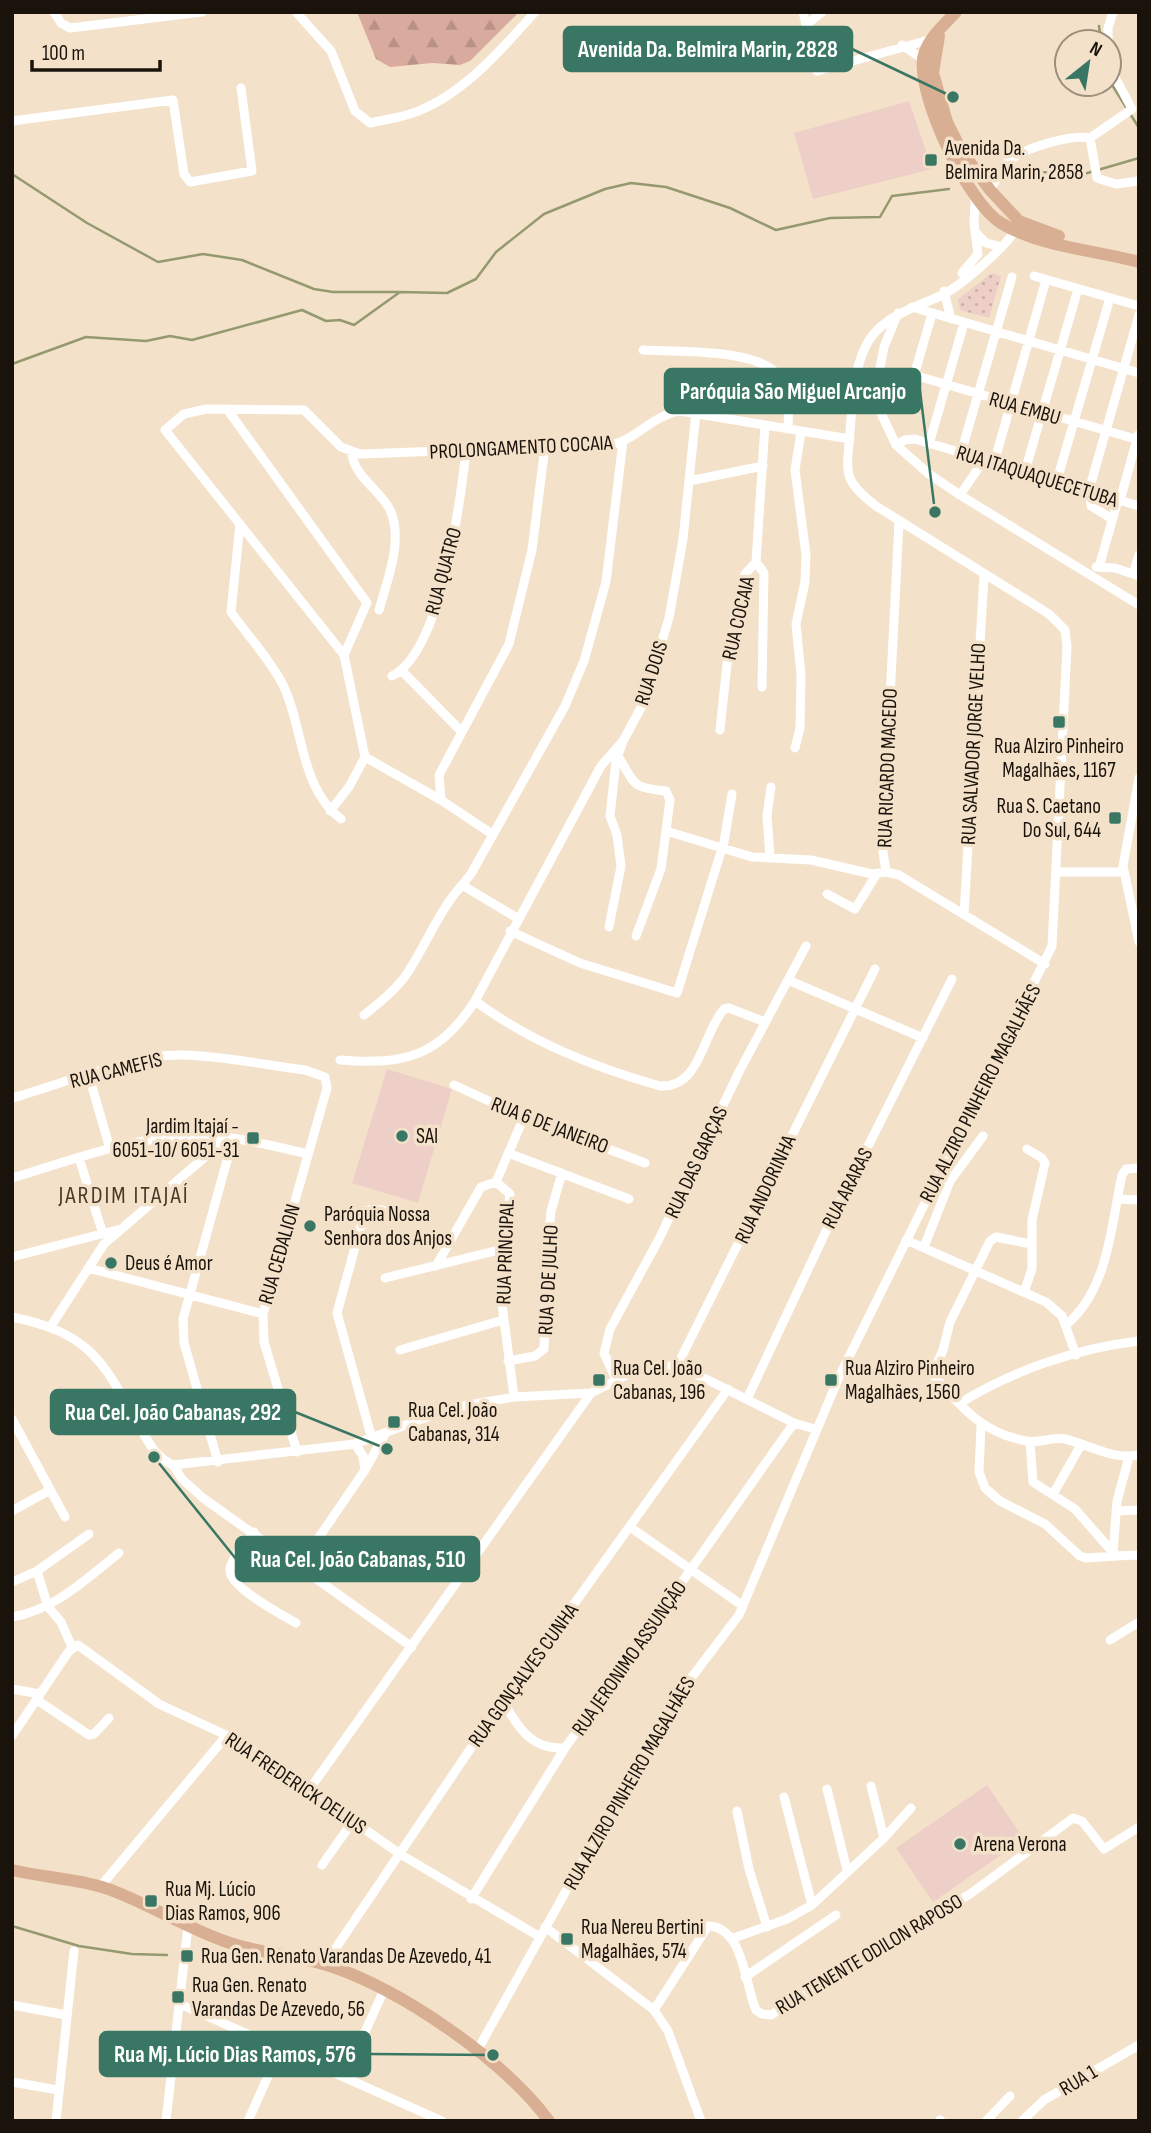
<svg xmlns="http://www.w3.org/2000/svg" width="1151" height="2133" font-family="'Sofia Sans Condensed',sans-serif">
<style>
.green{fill:#eecfc8}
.forest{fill:url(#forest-firs)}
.park{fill:url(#park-dots)}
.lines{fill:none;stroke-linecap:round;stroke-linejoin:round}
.stream{stroke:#95996f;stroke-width:2.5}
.minor{stroke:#fff;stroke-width:9}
.major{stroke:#d8af92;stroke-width:12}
.poi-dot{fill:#397764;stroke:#f4e1c9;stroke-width:2.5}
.labels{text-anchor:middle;stroke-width:7;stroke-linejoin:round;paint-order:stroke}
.poi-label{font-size:21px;fill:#1a130b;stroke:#f4e1c9;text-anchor:start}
.street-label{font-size:21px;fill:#1a130b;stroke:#f4e1c9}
.quarter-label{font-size:24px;letter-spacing:2px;fill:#493a26;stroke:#f4e1c9}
.leader{fill:none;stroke:#397764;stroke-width:2.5}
.callout-dot{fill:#397764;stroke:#f4e1c9;stroke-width:2.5}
.callout{fill:#397764;stroke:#397764;stroke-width:2.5}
.callout-label{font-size:23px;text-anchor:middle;font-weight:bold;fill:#fff}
</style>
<defs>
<pattern id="forest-firs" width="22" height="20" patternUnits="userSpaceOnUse" patternTransform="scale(1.75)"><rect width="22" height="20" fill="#d9aa9e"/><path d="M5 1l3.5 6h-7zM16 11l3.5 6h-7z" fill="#ba9187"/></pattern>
<pattern id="park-dots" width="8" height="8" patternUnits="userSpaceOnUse" patternTransform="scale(1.75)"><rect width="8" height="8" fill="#eecfc8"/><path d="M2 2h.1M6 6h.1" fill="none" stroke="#ccb1aa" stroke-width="1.8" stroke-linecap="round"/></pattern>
</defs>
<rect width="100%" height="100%" fill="#f4e1c9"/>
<path class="green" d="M 909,101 L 932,169 L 813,199 L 794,133 Z
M 387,1069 L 452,1089 L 418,1203 L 352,1183 Z
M 987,1785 L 1024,1839 L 933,1902 L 896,1848 Z"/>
<path class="forest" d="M 357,12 L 519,12 L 470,61 L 460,65 L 432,63 L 390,67 L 376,59 Z"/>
<path class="park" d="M 992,273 L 1001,276 L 989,318 L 960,310 L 958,299 Z"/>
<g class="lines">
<path class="stream" d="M 1099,26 L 1101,42
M 1109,80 L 1139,128
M 12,174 L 87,223 L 158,262 L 203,254 L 242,260 L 314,289 L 333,292 L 400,292
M 1019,179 L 1036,172 L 1084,174 L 1139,158
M 12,364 L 86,337 L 146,341 L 170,336 L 192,340 L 302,310 L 326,321 L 340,320 L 354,325 L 400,292 L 447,293 L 476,279 L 496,252 L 544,214 L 605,189 L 631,183 L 666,187 L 730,208 L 776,230 L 830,218 L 880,217 L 892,196 L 949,189
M 12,1926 L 79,1946 L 132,1954 L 167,1955"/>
<path class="minor" d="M 54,12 L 61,23 L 70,28 L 202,12
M 296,12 L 331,51 L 355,111 L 370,123 C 388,119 407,117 423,109 C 467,90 504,47 535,12
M 803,12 L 817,71 L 936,38
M 806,25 L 822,12
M 1108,42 L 1108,28 L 1113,12
M 902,45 L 923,59
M 12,121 L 173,100 L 184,174 L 190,182 L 252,171 L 241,88
M 1090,138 L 1097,178 L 1116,184 L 1139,181
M 990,190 C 996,180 1001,169 1009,161 C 1024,148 1071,134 1090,138 L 1132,109 L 1116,79 L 1109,49
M 976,233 L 986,243 L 1002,247
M 962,273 L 978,254 L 974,223 L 975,201
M 1034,276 L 1139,306
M 944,291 L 951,319
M 912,307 L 1139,373
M 898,313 L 884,347 L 877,384 L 880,411 L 896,445 L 929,474 L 960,495 L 1139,605
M 932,314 L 915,372 L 917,376 L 1139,440
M 643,350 C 676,352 758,348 779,376 C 789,391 789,412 788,429
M 227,409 L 367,603 L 344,655
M 929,444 L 964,323
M 896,445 L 905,440 L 915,439 L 1139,506
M 352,453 C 354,478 382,490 391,512 C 403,542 387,581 379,610
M 961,453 L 1012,277
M 994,463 L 1046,280
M 1025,471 L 1078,289
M 1057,480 L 1110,298
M 689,481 L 763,466
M 960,495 L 984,460
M 1120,501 L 1138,435
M 1112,519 L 1091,506 L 1089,490 L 1139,315
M 899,522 L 885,797 L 883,852 L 886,872 L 899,875 L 1045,964
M 240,524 L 231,612 C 248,636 269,658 282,683 C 304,726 299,787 341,819
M 756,562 L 764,573 L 762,687
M 1096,567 L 1115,568 L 1139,576
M 1099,567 L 1118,500
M 1133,574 L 1139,555
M 402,671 L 461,731
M 392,676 C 441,652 460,503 466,452
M 720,730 L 727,664 L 745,574 L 756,562 L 765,425
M 795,748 L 800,728 L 801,675 L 796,624 L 805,582 L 806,555 L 795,470 L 801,432
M 618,756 C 636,785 630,787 666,791 L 670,800 L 661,869 L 636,936
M 365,757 L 441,800
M 1139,778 L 1123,866 L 1139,942
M 330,811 L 349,787 L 365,757 L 344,655 L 165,430 L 184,414 L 206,409 L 304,410 L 341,447 L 360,454 L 609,445 C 636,441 652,415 680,411 L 850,439
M 666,831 L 752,857 L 811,860 L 872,874 L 886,872
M 492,834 L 441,800 L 439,775 L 509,644 L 532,550 L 545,446
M 770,858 L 767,816 L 771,787
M 1058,872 L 1123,872
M 827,894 L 855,909 L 876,875
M 964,914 L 984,575
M 517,918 L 462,885 L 471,874 L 565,706 L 584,661 L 606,582 L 623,441
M 609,927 L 621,866 L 617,835 L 610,816 L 616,761 L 623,741 L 643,704 L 669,618 L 683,539 L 696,413
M 510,931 L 580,963 L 677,993 L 724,842 L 732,794
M 788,980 L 923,1038
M 475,1001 C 531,1042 593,1067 660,1086 C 701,1088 702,1034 724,1009 L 729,1008 L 765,1022
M 364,1015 C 378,1004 392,993 404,978 C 425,948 437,913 462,885
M 340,1060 C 404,1065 439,1057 475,1001 L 601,766 L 622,742
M 89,1076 L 110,1149
M 454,1085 L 524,1117 L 645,1163
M 12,1098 C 59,1085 137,1053 183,1055 C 224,1056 265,1065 305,1070 L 325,1077 L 327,1088 L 263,1314 L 264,1342 L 297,1452
M 508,1153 L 629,1199
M 79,1158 L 102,1231
M 12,1178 C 69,1161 126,1139 185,1136 C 226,1133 268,1145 308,1154
M 1118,1199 L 1139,1200
M 906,1240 L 1046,1302 L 1062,1316 L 1076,1355
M 1031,1244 L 996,1237 L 990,1241 L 950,1322 L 943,1350 L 932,1374 C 960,1406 983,1434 1027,1441 C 1040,1444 1052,1436 1065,1439 C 1090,1445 1112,1460 1139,1455
M 924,1247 L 950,1181 L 983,1136
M 12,1257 L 121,1229
M 436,1266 L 481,1187 L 496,1182
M 88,1268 L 263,1314
M 385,1278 L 503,1249
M 1024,1292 L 1032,1269 L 1032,1220 L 1045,1163 L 1042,1158 L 1027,1149
M 12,1317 C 89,1333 102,1359 138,1424 C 147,1440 155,1457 173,1465 L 355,1444 L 451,1408 L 514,1397 L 591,1393 L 629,1374 L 659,1365 L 686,1369 L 794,1423 L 815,1429
M 1066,1325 C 1109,1289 1111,1225 1122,1175 L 1126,1169 L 1139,1168
M 51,1326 L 104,1244 L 227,1138
M 400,1350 L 503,1320
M 508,1361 L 535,1356 L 544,1349 L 547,1253 L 551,1211 L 562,1173
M 677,1366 L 875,969
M 616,1379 L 604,1353 L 610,1329 L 659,1239 L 739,1072 L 806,946
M 514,1397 L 502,1304 L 503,1249 L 510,1194 L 496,1182 L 524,1117
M 747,1399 L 835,1212 L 952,979
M 960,1403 C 1012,1371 1077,1348 1139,1341
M 12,1419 L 65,1517
M 981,1426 L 979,1472 L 985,1488 L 1000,1501 L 1045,1524 L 1080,1556 L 1086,1558 L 1116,1556
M 372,1439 L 337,1313 L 365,1211 L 374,1209 L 414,1215
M 1030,1442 L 1033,1482 L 1075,1509 L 1116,1556 L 1139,1555
M 355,1444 L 363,1456 L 365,1470
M 218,1462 L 184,1343 L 183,1319 L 233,1139
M 173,1465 L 182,1479 L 203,1498 L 412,1647
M 1053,1494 L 1081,1445
M 12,1511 L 50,1490
M 1116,1511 L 1139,1510
M 630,1527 L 743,1606
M 254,1532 C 247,1542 232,1557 230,1569 C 227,1586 282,1615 296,1623
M 1113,1553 L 1117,1501 L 1129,1457
M 300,1565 L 365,1470 L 385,1434
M 37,1571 L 48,1607 L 61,1622 L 72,1647
M 12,1582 L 37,1571 L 89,1534
M 12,1617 C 55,1610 86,1579 119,1553
M 1110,1640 L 1139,1622
M 12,1689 L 40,1694
M 37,1700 L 89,1735 L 94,1734 L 109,1718
M 504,1703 C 519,1729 532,1750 565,1748
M 12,1736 L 69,1651 L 78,1645 L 159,1704 L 241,1742 L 400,1854 L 540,1937
M 871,1786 L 884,1838
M 827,1789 L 847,1870
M 309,1790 L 591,1393
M 784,1797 L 812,1905
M 737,1811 L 749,1869 L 767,1927
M 322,1865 L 353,1821
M 100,1887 L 227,1735
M 471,1899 L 565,1748 L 794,1423
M 545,1927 L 654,2010 L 668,2031 L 701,2121
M 731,1939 L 787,1919 L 812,1905 L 884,1838 L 911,1808
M 325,1964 L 471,1748 L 728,1389
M 745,1977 L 836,1915
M 178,2003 L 442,2121
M 12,2005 L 66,2015
M 654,2010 L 708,1926 C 744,1927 745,1986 756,2010 L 762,2014 L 771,2015 L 970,1894 L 1073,1818 L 1082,1821 L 1104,1849 L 1139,1827
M 477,2051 L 666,1711 L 739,1615 L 839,1377 L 1052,946 L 1067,647 L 1065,630 L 1049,614 L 876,506 C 841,479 847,473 850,432 C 852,406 853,377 863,352 C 876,319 908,310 938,297 C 958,289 1003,249 1015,231
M 345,2076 L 384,1990
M 12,2082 L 58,2090
M 940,2120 L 941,2121
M 56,2121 L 74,1951
M 166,2121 L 188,1926
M 248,2121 L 281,2047
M 986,2121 L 1010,2096
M 1022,2121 L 1044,2100 L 1139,2045"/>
<path class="major" d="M 956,12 C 944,25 926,40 923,59 C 918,98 968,203 1001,223 C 1040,247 1095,250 1139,262
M 939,36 L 933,73 L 947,122 L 961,150 L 990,190 L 1019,221 L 1059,236
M 12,1870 C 46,1878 84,1879 116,1892 C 154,1907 189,1929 227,1942 C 261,1954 297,1955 330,1966 C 402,1990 504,2060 549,2121"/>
</g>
<g class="poi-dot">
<rect x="924" y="153" width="14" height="14" rx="3.5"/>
<rect x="1052" y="715" width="14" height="14" rx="3.5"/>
<rect x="1108" y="811" width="14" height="14" rx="3.5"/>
<circle cx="402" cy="1136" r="7"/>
<rect x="246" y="1131" width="14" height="14" rx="3.5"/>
<circle cx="310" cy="1226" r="7"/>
<circle cx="111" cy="1263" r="7"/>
<rect x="592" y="1373" width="14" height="14" rx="3.5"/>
<rect x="824" y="1373" width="14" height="14" rx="3.5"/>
<rect x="387" y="1415" width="14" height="14" rx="3.5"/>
<circle cx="960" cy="1844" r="7"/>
<rect x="144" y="1894" width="14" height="14" rx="3.5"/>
<rect x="560" y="1932" width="14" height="14" rx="3.5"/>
<rect x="180" y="1949" width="14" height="14" rx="3.5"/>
<rect x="171" y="1990" width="14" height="14" rx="3.5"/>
</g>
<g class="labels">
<g class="poi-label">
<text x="945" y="155">Avenida Da.<tspan x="945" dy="24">Belmira Marin, 2858</tspan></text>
<text x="1059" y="753" text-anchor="middle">Rua Alziro Pinheiro<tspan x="1059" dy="24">Magalhães, 1167</tspan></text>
<text x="1101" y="813" text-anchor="end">Rua S. Caetano<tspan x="1101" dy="24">Do Sul, 644</tspan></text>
<text x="239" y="1133" text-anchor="end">Jardim Itajaí -<tspan x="239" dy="24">6051-10/ 6051-31</tspan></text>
<text x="416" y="1143">SAI</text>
<text x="324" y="1221">Paróquia Nossa<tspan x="324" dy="24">Senhora dos Anjos</tspan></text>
<text x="125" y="1270">Deus é Amor</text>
<text x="613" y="1375">Rua Cel. João<tspan x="613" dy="24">Cabanas, 196</tspan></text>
<text x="845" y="1375">Rua Alziro Pinheiro<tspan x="845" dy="24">Magalhães, 1560</tspan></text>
<text x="408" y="1417">Rua Cel. João<tspan x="408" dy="24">Cabanas, 314</tspan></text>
<text x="974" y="1851">Arena Verona</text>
<text x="165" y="1896">Rua Mj. Lúcio<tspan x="165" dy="24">Dias Ramos, 906</tspan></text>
<text x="581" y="1934">Rua Nereu Bertini<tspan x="581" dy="24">Magalhães, 574</tspan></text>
<text x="201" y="1963">Rua Gen. Renato Varandas De Azevedo, 41</text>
<text x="192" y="1992">Rua Gen. Renato<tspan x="192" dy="24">Varandas De Azevedo, 56</tspan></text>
</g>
<g class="street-label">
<text transform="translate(1025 408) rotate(16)" y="7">RUA EMBU</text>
<text transform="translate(521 447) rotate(-3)" y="7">PROLONGAMENTO COCAIA</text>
<text transform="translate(1037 476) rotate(17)" y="7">RUA ITAQUAQUECETUBA</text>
<text transform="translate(443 571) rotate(-75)" y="7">RUA QUATRO</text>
<text transform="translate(738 618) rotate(-77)" y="7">RUA COCAIA</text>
<text transform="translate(651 673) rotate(-72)" y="7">RUA DOIS</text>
<text transform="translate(973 744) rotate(-87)" y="7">RUA SALVADOR JORGE VELHO</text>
<text transform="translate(887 768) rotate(-88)" y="7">RUA RICARDO MACEDO</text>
<text transform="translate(116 1070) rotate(-14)" y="7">RUA CAMEFIS</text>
<text transform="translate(980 1093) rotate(-63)" y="7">RUA ALZIRO PINHEIRO MAGALHÃES</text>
<text transform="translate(550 1125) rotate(21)" y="7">RUA 6 DE JANEIRO</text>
<text transform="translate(696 1162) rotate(-65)" y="7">RUA DAS GARÇAS</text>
<text transform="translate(847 1188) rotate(-63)" y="7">RUA ARARAS</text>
<text transform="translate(765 1189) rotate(-65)" y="7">RUA ANDORINHA</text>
<text transform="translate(505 1252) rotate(-88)" y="7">RUA PRINCIPAL</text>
<text transform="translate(279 1254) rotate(-74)" y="7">RUA CEDALION</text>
<text transform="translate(548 1280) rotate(-87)" y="7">RUA 9 DE JULHO</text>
<text transform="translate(629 1658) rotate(-55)" y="7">RUA JERONIMO ASSUNÇÃO</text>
<text transform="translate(523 1675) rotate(-54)" y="7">RUA GONÇALVES CUNHA</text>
<text transform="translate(296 1783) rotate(34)" y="7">RUA FREDERICK DELIUS</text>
<text transform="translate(629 1783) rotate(-60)" y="7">RUA ALZIRO PINHEIRO MAGALHÃES</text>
<text transform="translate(869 1954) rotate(-31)" y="7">RUA TENENTE ODILON RAPOSO</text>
<text transform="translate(1078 2080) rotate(-31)" y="7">RUA 1</text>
</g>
<g class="quarter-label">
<text x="124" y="1203">JARDIM ITAJAÍ</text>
</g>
</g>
<path class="leader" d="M953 97L852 49M935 512L920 391M387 1449L295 1412M154 1457L236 1559M493 2055L370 2054"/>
<g class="callout-dot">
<circle cx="953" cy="97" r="7"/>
<circle cx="935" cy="512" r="7"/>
<circle cx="387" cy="1449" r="7"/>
<circle cx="154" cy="1457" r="7"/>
<circle cx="493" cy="2055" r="7"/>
</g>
<g class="callout">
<rect x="564" y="27" width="288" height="44" rx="7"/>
<rect x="665" y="369" width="255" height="44" rx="7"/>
<rect x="51" y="1390" width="244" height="44" rx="7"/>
<rect x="236" y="1537" width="243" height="44" rx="7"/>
<rect x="100" y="2032" width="270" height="44" rx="7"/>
</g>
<g class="callout-label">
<text x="708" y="57">Avenida Da. Belmira Marin, 2828</text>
<text x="793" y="399">Paróquia São Miguel Arcanjo</text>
<text x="173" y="1420">Rua Cel. João Cabanas, 292</text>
<text x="358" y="1567">Rua Cel. João Cabanas, 510</text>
<text x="235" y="2062">Rua Mj. Lúcio Dias Ramos, 576</text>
</g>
<rect width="1151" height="2133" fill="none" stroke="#1a130b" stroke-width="28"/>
<g transform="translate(1088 63) rotate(30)"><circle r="33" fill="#f4e1c9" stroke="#9d8f7d" stroke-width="2"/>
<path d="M0-5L12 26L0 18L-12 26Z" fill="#397764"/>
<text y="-10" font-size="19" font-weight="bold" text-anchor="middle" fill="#1a130b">N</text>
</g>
<path d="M32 60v10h128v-10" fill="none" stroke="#1a130b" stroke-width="3.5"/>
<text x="42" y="60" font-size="21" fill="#1a130b" stroke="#f4e1c9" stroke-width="5" paint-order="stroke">100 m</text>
</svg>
